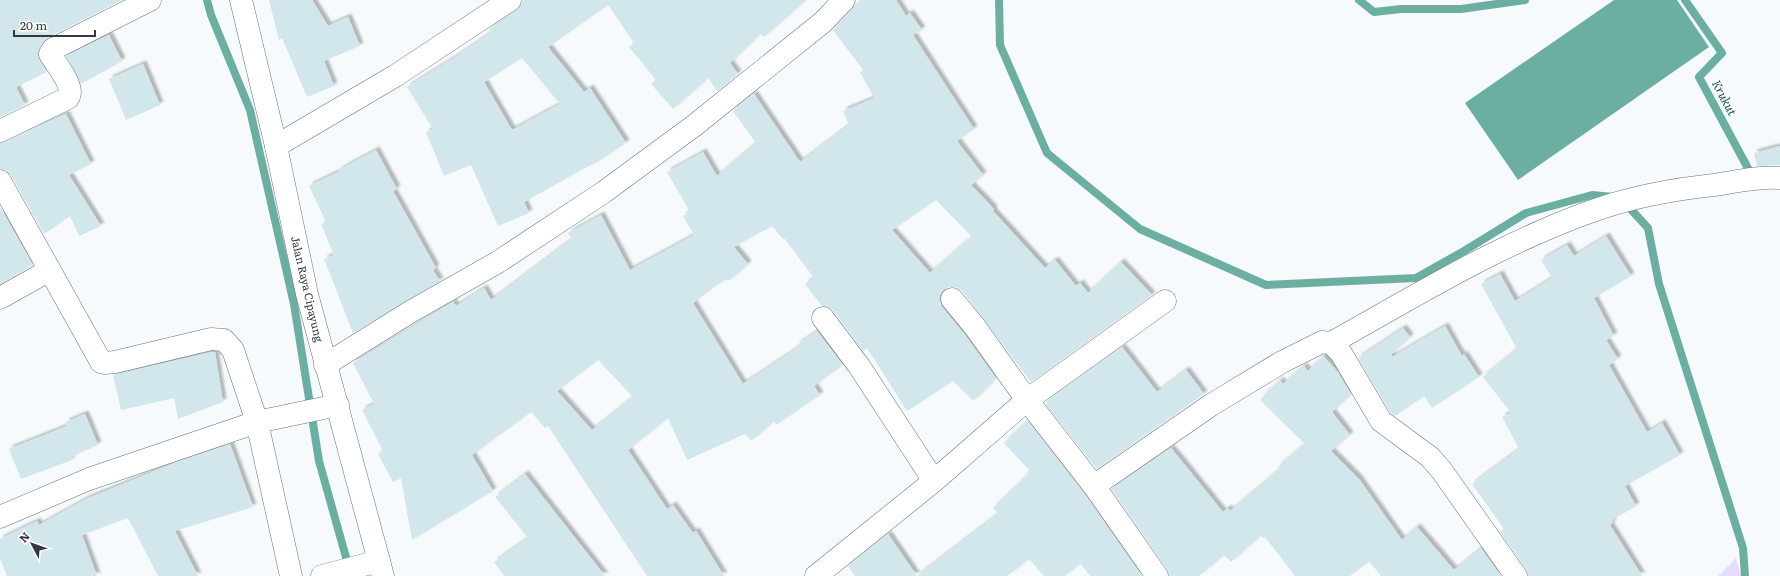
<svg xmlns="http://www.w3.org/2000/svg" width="1780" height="576" font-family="Literata,serif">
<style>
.green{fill:#e6ddfa}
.water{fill:#6aafa2}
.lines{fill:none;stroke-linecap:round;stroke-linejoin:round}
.stream{stroke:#6aafa2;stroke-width:8}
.building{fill:#d1e7ec;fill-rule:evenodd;filter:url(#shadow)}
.minor-casing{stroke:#65747f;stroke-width:23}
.secondary-casing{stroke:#65747f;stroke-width:23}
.minor{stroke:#fff;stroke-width:22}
.secondary{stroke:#fff;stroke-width:22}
.labels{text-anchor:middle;stroke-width:3;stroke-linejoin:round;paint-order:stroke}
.street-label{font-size:11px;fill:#333a3f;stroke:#fff}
.water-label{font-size:12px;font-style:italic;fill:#185349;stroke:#fff}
</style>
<defs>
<filter id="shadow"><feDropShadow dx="3.5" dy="-3.5" stdDeviation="1" flood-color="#0004"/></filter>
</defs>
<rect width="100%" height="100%" fill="#f6fafc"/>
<path class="green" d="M 1736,558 L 1741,576 L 1718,576 Z"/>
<path class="water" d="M 1614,0 L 1677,0 L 1709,47 L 1518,180 L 1465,103 Z"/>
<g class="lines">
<path class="stream" d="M 207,0 L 211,15 L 250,110 L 294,304 L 319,461 L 349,568
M 999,0 L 1000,45 L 1047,153 L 1140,229 L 1266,285 L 1416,278 L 1464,251 L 1526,213 L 1592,195 L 1613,197
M 1359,0 L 1374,12 L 1401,9 L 1461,9 L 1525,0
M 1685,0 L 1722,53 L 1699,77 L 1751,174
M 1626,204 L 1648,228 L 1659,284 L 1743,548 L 1745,576"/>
</g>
<path class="building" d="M 0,0 L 122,0 L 47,38 L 43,42 L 38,54 L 47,72 L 16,87 L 25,105 L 0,117 Z
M 269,0 L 312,0 L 328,26 L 348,17 L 360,46 L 324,61 L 334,86 L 307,97 L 282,38 L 279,40 Z
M 526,0 L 806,0 L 764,37 L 760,34 L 730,63 L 738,74 L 717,91 L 708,78 L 673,109 L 651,84 L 656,80 L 629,47 L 634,43 L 608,5 L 548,47 L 584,92 L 590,88 L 626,143 L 593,165 L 592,164 L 524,202 L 529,213 L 498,226 L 471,165 L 444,176 L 426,132 L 433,129 L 407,87 L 454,58 L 492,32 L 489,29 L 517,10 L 522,2 ZM 522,58 L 560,104 L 512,130 L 484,82 Z
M 861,0 L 896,0 L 906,16 L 910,13 L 922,30 L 913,35 L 974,129 L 957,141 L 983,175 L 971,185 L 994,209 L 993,211 L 1045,268 L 1055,260 L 1076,286 L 1080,283 L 1088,293 L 1121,262 L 1152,295 L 1031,382 L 962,291 L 956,287 L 950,287 L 944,289 L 940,295 L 940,301 L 942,307 L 965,335 L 996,378 L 973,401 L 953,381 L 907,411 L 867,348 L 863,351 L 833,310 L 828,307 L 822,306 L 805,284 L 814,278 L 784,238 L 783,239 L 772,226 L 734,247 L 748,264 L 729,281 L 727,279 L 711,289 L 693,303 L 743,384 L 799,347 L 797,345 L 817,331 L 843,365 L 814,386 L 820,395 L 776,425 L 774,421 L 751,441 L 745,434 L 687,460 L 668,418 L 628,450 L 667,509 L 673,505 L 693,533 L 696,531 L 724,576 L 647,576 L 548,426 L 545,428 L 531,412 L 472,455 L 493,491 L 412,540 L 401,478 L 393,482 L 378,454 L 383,451 L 362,410 L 374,404 L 353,363 L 453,302 L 456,306 L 484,288 L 491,300 L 572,239 L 568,233 L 601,215 L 630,270 L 694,235 L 683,216 L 690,212 L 667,172 L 703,152 L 717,176 L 756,143 L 733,111 L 754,94 L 800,162 L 849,125 L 843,111 L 874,98 L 860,72 L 863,70 L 833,30 ZM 936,200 L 972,237 L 930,273 L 892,230 ZM 598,360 L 633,397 L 592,430 L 557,391 Z
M 109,35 L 122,61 L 81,84 L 66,56 Z
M 143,64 L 160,105 L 126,120 L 109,79 Z
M 66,114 L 91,164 L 69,175 L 101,226 L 79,236 L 70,216 L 44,234 L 11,175 L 6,170 L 0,169 L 0,143 Z
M 1780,146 L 1780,165 L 1757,166 L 1754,153 Z
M 376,150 L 397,189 L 393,191 L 436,268 L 433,270 L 440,281 L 353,333 L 324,259 L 334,255 L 321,224 L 326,222 L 309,186 L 340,171 L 339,170 Z
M 0,207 L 33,265 L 0,284 Z
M 1606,236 L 1631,276 L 1594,298 L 1614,336 L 1606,340 L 1618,359 L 1609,365 L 1647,432 L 1662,423 L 1680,455 L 1625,486 L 1636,506 L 1612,520 L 1613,522 L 1610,525 L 1642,576 L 1528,576 L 1526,569 L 1500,532 L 1504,529 L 1472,484 L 1519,449 L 1502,417 L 1511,413 L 1483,377 L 1517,349 L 1481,284 L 1500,274 L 1515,301 L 1552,278 L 1541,260 L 1567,245 L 1574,256 Z
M 1445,326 L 1462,356 L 1464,354 L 1479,377 L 1432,408 L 1424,396 L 1395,416 L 1390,412 L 1358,358 L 1403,328 L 1410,337 L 1391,355 L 1392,357 Z
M 1122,347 L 1157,392 L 1186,370 L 1204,394 L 1097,469 L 1046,405 L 1048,403 L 1046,401 Z
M 212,352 L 215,352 L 223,402 L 178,419 L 174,398 L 121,410 L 113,375 Z
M 1323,356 L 1337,371 L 1351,394 L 1332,412 L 1350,435 L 1331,451 L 1359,479 L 1402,540 L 1417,527 L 1454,570 L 1481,548 L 1501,576 L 1381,576 L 1369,561 L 1350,576 L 1295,576 L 1265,537 L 1263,538 L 1261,535 L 1231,562 L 1224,555 L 1199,576 L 1169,576 L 1167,569 L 1111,489 L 1171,448 L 1223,512 L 1228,508 L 1230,511 L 1280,469 L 1278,467 L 1305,444 L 1260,400 L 1280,380 L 1283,384 L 1304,366 L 1308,371 Z
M 85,414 L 98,445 L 71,457 L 72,460 L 21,479 L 9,449 L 67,426 L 66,422 Z
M 1028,421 L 1084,493 L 1142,576 L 1090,576 L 1080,563 L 1065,576 L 1044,576 L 1029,559 L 1007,576 L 855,576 L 848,566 L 888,534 L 917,576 L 998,514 L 993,508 L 1029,474 L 1027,472 L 1029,470 L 1004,443 Z
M 230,444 L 253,507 L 175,531 L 198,576 L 158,576 L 128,518 L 82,535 L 97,576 L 7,576 L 0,558 L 0,539 L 37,521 L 39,525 L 86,499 L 177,462 Z
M 525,474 L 605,576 L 504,576 L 494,562 L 528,538 L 495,497 Z"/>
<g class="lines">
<defs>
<path id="minor" d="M 0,131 L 68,98 C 76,87 56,65 50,54 L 53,49 L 150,0
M 276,146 L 395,76 L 510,0
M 0,181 L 101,362 L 105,363 L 115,362 L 211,339 L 224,340 L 233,350 L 257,422 L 291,576
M 0,298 L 50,270
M 952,299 L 975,327 L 1027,400 L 1094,486 L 1157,576
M 823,318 L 859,366 L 934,481
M 1331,343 C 1419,294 1506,240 1601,208 C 1637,196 1676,189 1714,185 C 1735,182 1759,176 1780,178
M 325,365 L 410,312 L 498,262 L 604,192 L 695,125 L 823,22 L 844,0
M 1094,486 L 1211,405 L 1282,362 L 1322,342 L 1331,343 L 1341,353 L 1381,421 L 1430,457 L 1442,471 L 1516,576
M 0,517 L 89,479 L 257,422 L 338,405
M 322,576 L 379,561
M 816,576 L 934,481 L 1027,400 L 1165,301"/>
<path id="secondary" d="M 241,0 L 276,146 L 307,294 L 383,576"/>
</defs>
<use href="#minor" class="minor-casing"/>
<use href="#secondary" class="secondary-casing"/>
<use href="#minor" class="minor"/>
<use href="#secondary" class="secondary"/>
</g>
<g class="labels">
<g class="street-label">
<text transform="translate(307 289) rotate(77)" y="4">Jalan Raya Cipayung</text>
</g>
<g class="water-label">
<text transform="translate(1724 98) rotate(62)" y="4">Krukut</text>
</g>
</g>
<g transform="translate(32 544) rotate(311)" stroke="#ffffff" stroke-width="3" paint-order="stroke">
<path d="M0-3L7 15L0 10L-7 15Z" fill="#333a3f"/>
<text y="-6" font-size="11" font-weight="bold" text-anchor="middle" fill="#333a3f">N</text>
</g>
<path d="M14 30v6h81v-6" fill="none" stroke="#333a3f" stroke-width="2"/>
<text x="20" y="30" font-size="12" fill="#333a3f" stroke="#ffffff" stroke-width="3" paint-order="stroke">20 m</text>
</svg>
